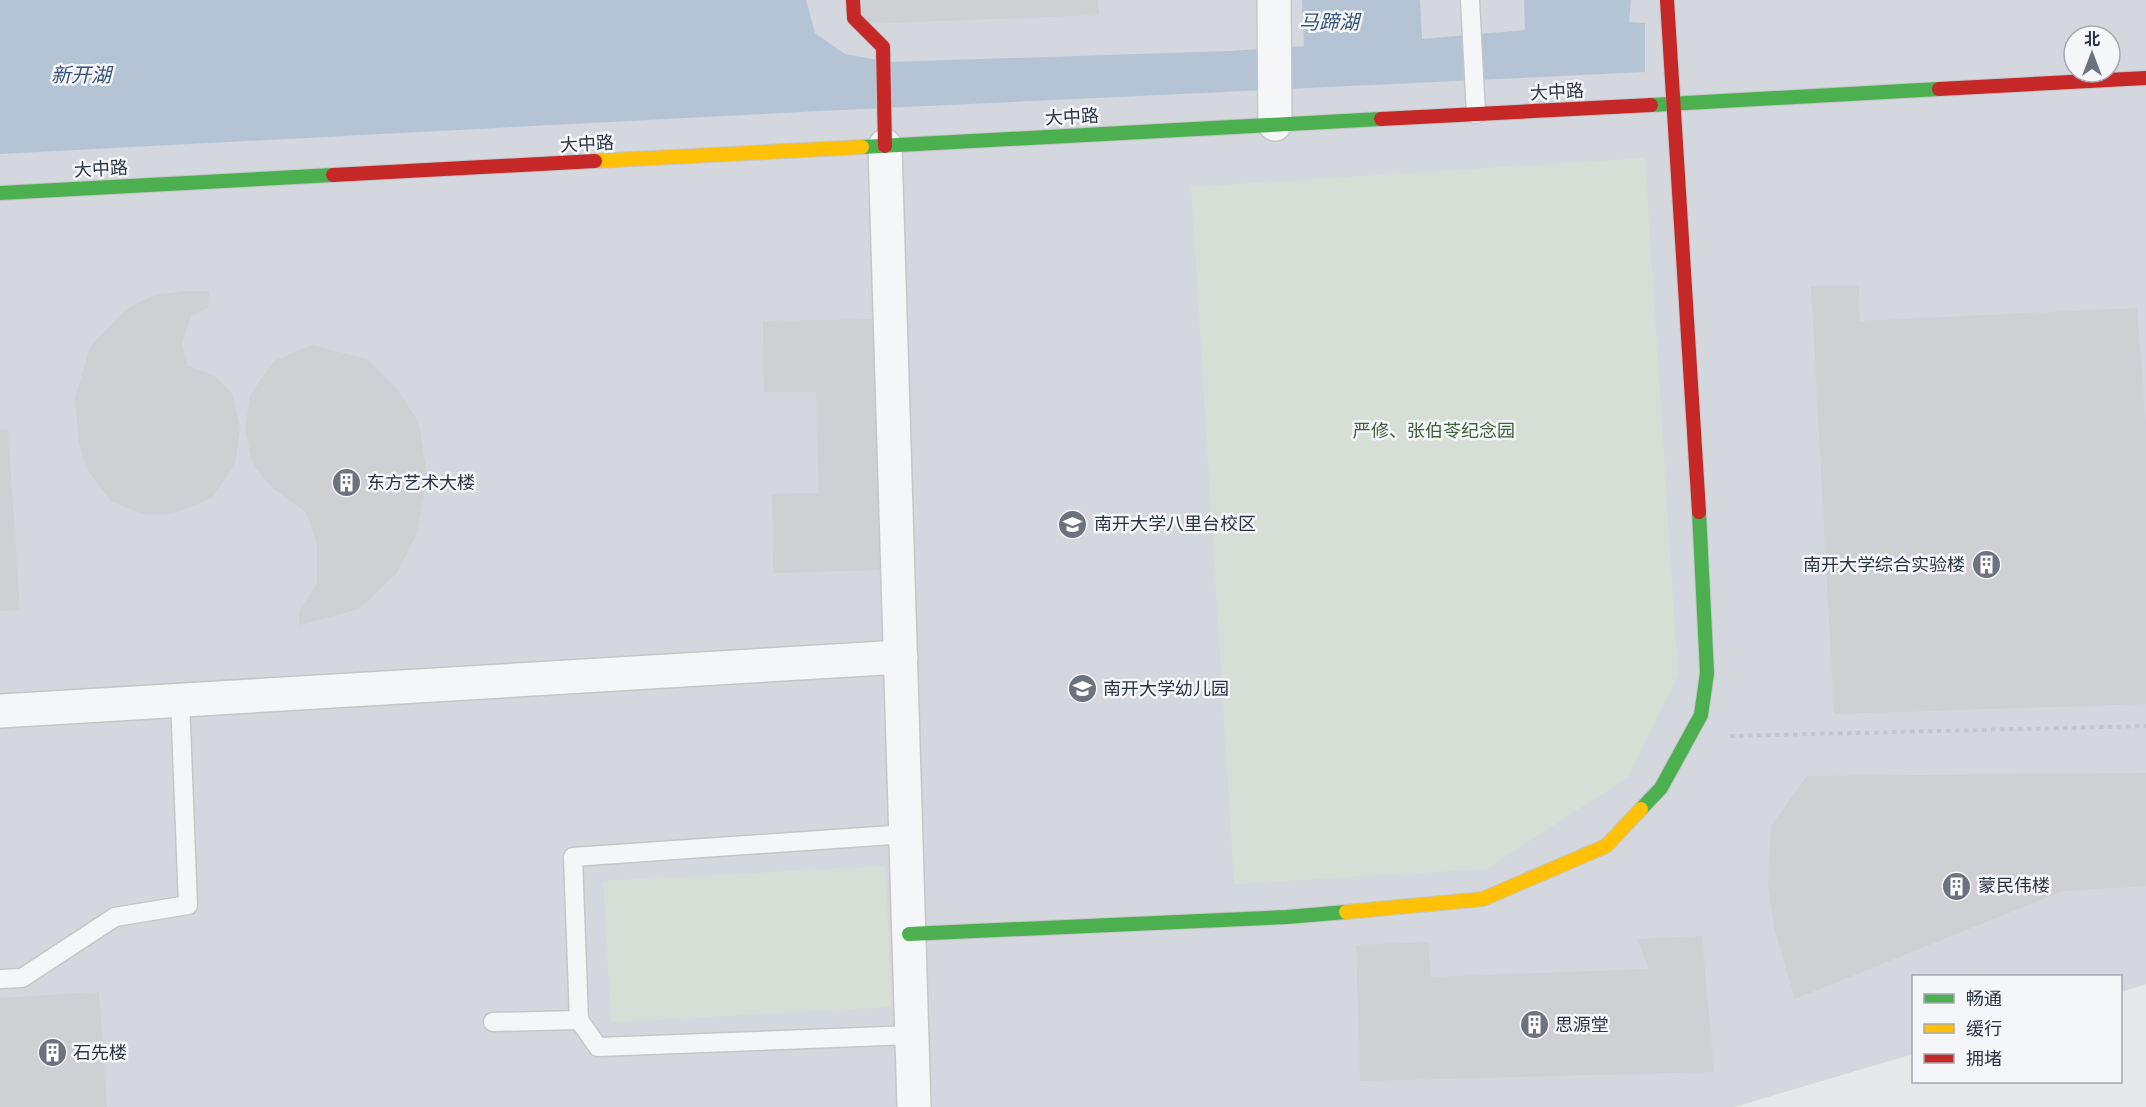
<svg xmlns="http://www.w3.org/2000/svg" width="2146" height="1107" font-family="'Archivo Narrow','Noto Sans SC',sans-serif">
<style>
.built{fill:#d4d7dd;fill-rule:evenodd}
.green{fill:#d6ded6}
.water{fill:#b4c4d5}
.building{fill:#ced0d3}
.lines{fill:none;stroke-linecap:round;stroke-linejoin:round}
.lane-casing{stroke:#c4c6c8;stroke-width:21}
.street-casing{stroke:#c4c6c8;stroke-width:36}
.fast-casing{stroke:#c4c6c8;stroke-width:16}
.slow-casing{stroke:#c4c6c8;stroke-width:16}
.jam-casing{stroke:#c4c6c8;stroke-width:16}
.path{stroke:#c5c6ca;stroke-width:4;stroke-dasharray:4.5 4.5;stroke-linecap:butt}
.lane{stroke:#f5f6f7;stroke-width:18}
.street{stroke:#f5f6f7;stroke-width:33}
.fast{stroke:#4caf50;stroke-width:14}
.slow{stroke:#ffc107;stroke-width:14}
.jam{stroke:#c62828;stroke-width:14}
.labels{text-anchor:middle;stroke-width:5;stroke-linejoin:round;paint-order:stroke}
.street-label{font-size:18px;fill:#2b3445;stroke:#f4f6f9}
.park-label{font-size:18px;fill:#3f6138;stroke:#f4f6f9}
.poi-label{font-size:18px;fill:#2b3445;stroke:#f4f6f9;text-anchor:start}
.water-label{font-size:20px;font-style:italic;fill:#34527a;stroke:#f4f6f9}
</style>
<rect width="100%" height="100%" fill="#e6e8ea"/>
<path class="built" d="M 0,0 L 2146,0 L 2146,984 L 2121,992 L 2120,976 L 1914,976 L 1913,1054 L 1734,1107 L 0,1107 ZM 2074,36 L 2110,36 L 2110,72 L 2074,72 Z"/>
<path class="green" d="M 1645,158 L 1678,675 L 1628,777 L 1487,869 L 1234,884 L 1191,187 Z
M 885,866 L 892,1007 L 611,1022 L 603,881 Z"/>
<path class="water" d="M 0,0 L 806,0 L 815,33 L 845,54 L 890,62 L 1230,51 L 1304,46 L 1302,0 L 1420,0 L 1422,39 L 1525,30 L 1524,0 L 1631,0 L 1629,22 L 1645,23 L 1645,72 L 820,111 L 0,154 Z"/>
<path class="building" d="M 862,0 L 1098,0 L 1099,15 L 863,24 Z
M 1811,286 L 1859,286 L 1860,321 L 2137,308 L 2146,426 L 2146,704 L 1834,714 Z
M 185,291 L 209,291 L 208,308 L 191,316 L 182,344 L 188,366 L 214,375 L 233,394 L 240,429 L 235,465 L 212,498 L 173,514 L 142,514 L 111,501 L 87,470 L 79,444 L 75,398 L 90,347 L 126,309 L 154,295 Z
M 876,319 L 881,570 L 773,573 L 772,494 L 819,493 L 816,392 L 764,392 L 763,321 Z
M 312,345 L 367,359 L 398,390 L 419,423 L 427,477 L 417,534 L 397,573 L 359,609 L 299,625 L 299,611 L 317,583 L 317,544 L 306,512 L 272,488 L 253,465 L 245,431 L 250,395 L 274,361 Z
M 0,430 L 8,430 L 20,610 L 0,611 Z
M 2146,773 L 2146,886 L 2063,891 L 1795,999 L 1774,927 L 1768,886 L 1771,826 L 1807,776 Z
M 1702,936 L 1714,1072 L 1360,1081 L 1356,945 L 1428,942 L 1431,977 L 1649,969 L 1637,939 Z
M 99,992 L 107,1107 L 0,1107 L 0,998 Z"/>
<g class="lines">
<defs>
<path id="lane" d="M 1470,0 L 1476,114
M 0,979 L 22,978 L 115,917 L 188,905 L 180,699
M 579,1020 L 598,1047 L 912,1035
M 493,1022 L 579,1020 L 573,857 L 907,834"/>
<path id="street" d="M 1274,0 L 1275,124
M 885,146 L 914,1107
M 0,711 L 901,657"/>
<path id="fast" d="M 1651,105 L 1939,89
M 862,147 L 1381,119
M 0,193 L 333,175
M 1641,809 L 1661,788 L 1701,715 L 1707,673 L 1699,512
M 909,934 L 1287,917 L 1346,912"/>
<path id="slow" d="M 595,161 L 862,147
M 1346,912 L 1483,899 L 1606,846 L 1641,809"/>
<path id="jam" d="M 853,0 L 854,18 L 883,47 L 885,146
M 1667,0 L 1699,512
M 1939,89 L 2146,78
M 1381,119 L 1651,105
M 333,175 L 595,161"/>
</defs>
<use href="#lane" class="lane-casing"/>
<use href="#street" class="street-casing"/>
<use href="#fast" class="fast-casing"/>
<use href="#slow" class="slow-casing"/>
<use href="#jam" class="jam-casing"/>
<path class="path" d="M 1730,736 L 2146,726"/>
<use href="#lane" class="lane"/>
<use href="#street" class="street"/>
<use href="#fast" class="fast"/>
<use href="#slow" class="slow"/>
<use href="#jam" class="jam"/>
</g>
<defs>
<symbol id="building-disc" viewBox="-11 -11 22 22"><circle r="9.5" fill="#6c737f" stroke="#f4f6f9"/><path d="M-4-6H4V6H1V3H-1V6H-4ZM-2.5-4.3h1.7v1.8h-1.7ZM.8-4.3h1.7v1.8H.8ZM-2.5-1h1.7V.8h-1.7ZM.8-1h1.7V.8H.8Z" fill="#fff"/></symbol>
<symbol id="university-disc" viewBox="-11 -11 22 22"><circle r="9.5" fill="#6c737f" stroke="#f4f6f9"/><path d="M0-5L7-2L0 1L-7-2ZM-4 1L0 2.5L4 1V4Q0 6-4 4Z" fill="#fff"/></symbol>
<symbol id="school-disc" viewBox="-11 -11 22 22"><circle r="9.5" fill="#6c737f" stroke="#f4f6f9"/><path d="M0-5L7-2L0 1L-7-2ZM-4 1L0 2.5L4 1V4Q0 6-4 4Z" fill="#fff"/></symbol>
</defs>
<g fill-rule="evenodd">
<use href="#building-disc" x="330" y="466" width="33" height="33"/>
<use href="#university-disc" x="1056" y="508" width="33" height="33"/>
<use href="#building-disc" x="1970" y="548" width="33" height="33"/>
<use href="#school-disc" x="1066" y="672" width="33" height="33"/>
<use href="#building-disc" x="1940" y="870" width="33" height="33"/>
<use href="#building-disc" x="1518" y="1008" width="33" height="33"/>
<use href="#building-disc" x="36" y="1036" width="33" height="33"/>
</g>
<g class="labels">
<g class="street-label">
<text transform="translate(1557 92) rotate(-3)" y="6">大中路</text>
<text transform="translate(1072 117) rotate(-3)" y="6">大中路</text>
<text transform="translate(587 144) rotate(-3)" y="6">大中路</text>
<text transform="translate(101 169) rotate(-3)" y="6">大中路</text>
</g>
<g class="park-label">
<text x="1434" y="437">严修、张伯苓纪念园</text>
</g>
<g class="poi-label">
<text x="367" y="489">东方艺术大楼</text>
<text x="1094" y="530">南开大学八里台校区</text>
<text x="1965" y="571" text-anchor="end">南开大学综合实验楼</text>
<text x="1103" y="695">南开大学幼儿园</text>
<text x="1978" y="892">蒙民伟楼</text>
<text x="1555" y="1031">思源堂</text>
<text x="73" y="1059">石先楼</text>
</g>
<g class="water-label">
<text x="1329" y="29">马蹄湖</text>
<text x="81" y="82">新开湖</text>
</g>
</g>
<rect x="1912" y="975" width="210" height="108" fill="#f4f6f9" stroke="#a4a8b1" stroke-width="1.5"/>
<rect x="1924" y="994" width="30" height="9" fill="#4caf50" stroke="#a4a8b1" stroke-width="1.5"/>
<text x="1966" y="1005" font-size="18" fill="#2b3445">畅通</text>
<rect x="1924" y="1024" width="30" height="9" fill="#ffc107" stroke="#a4a8b1" stroke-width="1.5"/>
<text x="1966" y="1035" font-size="18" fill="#2b3445">缓行</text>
<rect x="1924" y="1054" width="30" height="9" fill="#c62828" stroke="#a4a8b1" stroke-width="1.5"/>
<text x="1966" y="1065" font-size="18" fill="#2b3445">拥堵</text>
<g transform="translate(2092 54)"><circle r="28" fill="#f4f6f9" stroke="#a4a8b1" stroke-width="1.5"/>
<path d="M0-4.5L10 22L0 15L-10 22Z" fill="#6c737f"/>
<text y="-9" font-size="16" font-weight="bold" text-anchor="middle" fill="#2b3445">北</text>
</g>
</svg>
